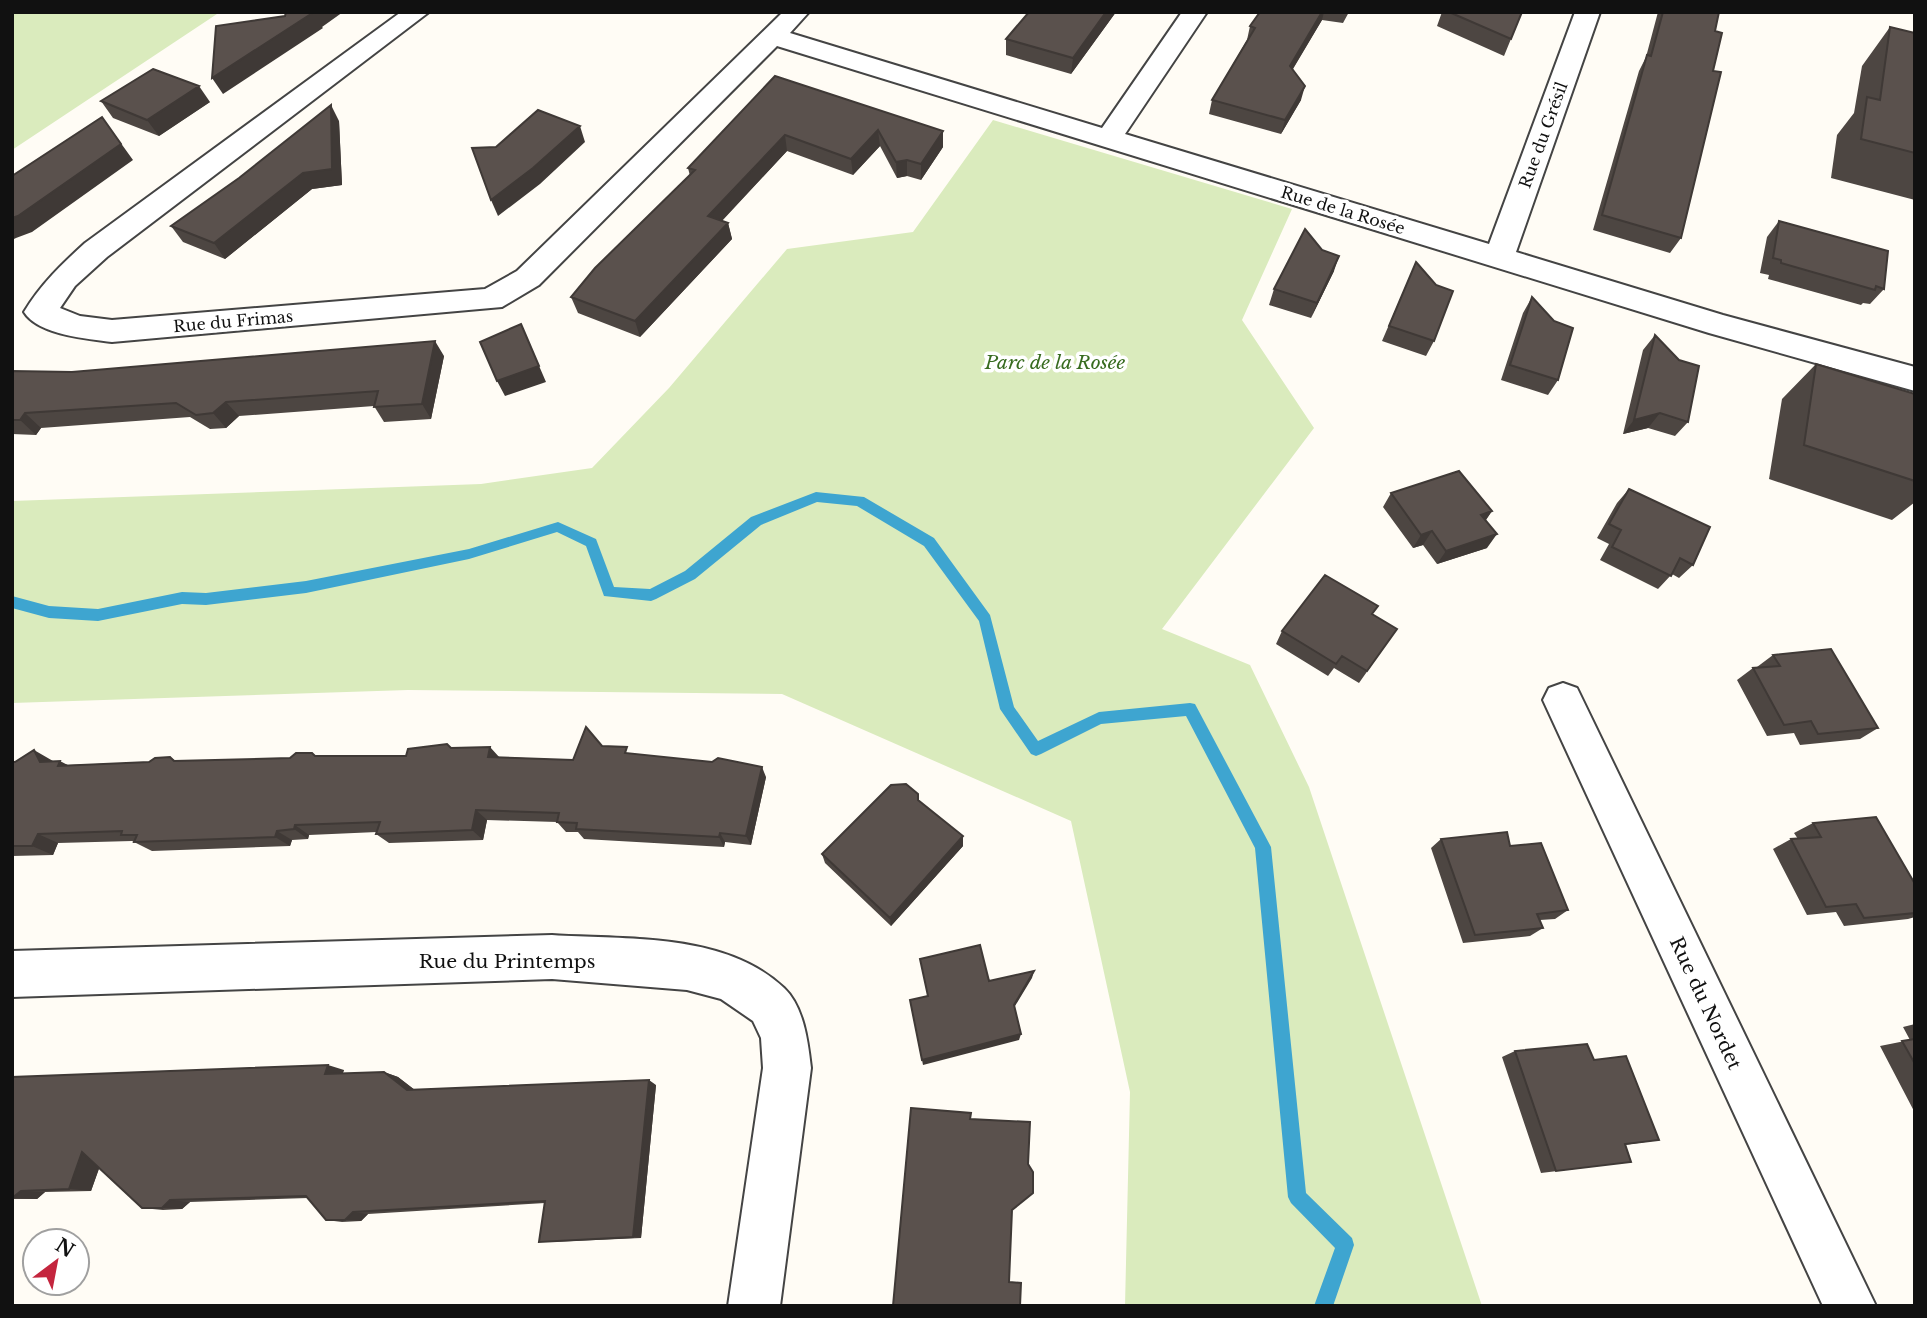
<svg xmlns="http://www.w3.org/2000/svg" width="1927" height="1318" font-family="'Libre Baskerville',serif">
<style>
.green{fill:#daebbd}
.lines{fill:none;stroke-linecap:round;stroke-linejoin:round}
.stream{fill:#3ea5d0;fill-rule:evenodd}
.street-casing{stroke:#444;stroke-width:4}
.street{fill:#fff;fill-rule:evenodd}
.wall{fill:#4d4642}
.shaded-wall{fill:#3f3936}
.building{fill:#5a514d;stroke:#3f3936;stroke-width:2}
.labels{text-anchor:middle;stroke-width:7;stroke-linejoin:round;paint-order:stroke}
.far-street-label{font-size:16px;fill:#111;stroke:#fff}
.park-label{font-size:19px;font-style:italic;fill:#376b1f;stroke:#fff}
.street-label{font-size:19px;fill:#111;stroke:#fff}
</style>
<rect width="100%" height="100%" fill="#fffcf5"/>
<path class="green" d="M 12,12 L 220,12 L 12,150 Z
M 993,120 L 1292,209 L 1242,320 L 1314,428 L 1162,629 L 1250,665 L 1309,787 L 1482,1306 L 1125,1306 L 1130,1092 L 1071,821 L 782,694 L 408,690 L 12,703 L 12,501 L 481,484 L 592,468 L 669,388 L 787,249 L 913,232 Z"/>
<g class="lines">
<path class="stream" d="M 816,492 L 864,497 L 934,538 L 990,615 L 1014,707 L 1038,741 L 1099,712 L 1190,703 L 1195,704 L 1271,847 L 1306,1193 L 1352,1238 L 1354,1245 L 1333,1306 L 1314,1306 L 1335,1248 L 1291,1203 L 1288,1197 L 1255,848 L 1186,716 L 1101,724 L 1041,754 L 1036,756 L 1031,754 L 1000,709 L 979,621 L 924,546 L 857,506 L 817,502 L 761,525 L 695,579 L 656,599 L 651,601 L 604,596 L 586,546 L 557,532 L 469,559 L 306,593 L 206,605 L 182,604 L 98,621 L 49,618 L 12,608 L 12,596 L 49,606 L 98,609 L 182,592 L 206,593 L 306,581 L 469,549 L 558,522 L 596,539 L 614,587 L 650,589 L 685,571 L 751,517 Z"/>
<defs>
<path id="street" d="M 401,12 L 429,12 L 107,257 L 75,286 L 60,308 L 80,316 L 112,320 L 485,289 L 517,271 L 783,12 L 809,12 L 790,33 L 1102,128 L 1182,12 L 1207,12 L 1125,134 L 1489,244 L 1575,12 L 1600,12 L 1516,252 L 1723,315 L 1915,367 L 1915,391 L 1709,333 L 777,46 L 539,285 L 502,307 L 112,342 C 88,339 38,335 24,312 C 41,284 62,264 85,243 Z
M 1563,683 L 1577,688 L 1876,1306 L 1823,1306 L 1543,700 L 1549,688 Z
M 552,935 C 627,940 725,932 784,988 C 804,1007 808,1042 811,1068 L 780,1306 L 728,1306 L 763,1068 L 761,1038 L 753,1021 L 721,999 L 687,990 L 552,979 L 12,997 L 12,951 Z"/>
</defs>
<use href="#street" class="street-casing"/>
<use href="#street" class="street"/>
</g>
<path class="wall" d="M 1029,12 L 1116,12 L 1071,74 L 1006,55 L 1006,39 Z
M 1260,12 L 1349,12 L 1343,23 L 1322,20 L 1293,69 L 1301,100 L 1281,134 L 1209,114 L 1212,100 L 1247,40 L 1250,26 Z
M 1442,12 L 1522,12 L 1504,56 L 1437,26 Z
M 1658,12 L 1719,12 L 1715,31 L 1713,71 L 1681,238 L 1670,253 L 1593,230 L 1639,71 L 1646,57 Z
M 1890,27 L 1915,33 L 1915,200 L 1831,178 L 1837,135 L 1854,113 L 1862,66 Z
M 775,76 L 943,147 L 921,180 L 907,176 L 897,178 L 880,146 L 853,175 L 787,151 L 722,221 L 728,223 L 732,239 L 640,337 L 578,313 L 571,297 L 690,176 L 688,168 Z
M 101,101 L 210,102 L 159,136 L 113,118 Z
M 339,121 L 342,185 L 312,189 L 225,259 L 183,242 L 171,226 Z
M 1779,221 L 1884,289 L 1870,304 L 1863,303 L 1861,305 L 1768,279 L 1769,275 L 1760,273 L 1767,237 Z
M 1322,250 L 1334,271 L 1311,318 L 1269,305 L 1274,289 Z
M 1416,262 L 1434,341 L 1426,356 L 1382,341 Z
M 1532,297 L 1558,380 L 1548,395 L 1501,380 L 1523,313 Z
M 1655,335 L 1688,422 L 1675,436 L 1648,428 L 1623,434 L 1643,350 Z
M 444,356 L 431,419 L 384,422 L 374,406 L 239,416 L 226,428 L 210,429 L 190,417 L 41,428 L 36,435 L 12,434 L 12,371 L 72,372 Z
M 1816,364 L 1915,394 L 1915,502 L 1892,520 L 1769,479 L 1782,399 Z
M 1629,489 L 1693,565 L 1679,578 L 1672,574 L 1658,589 L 1600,560 L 1609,544 L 1597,538 L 1617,503 Z
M 1391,493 L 1492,511 L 1486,520 L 1487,548 L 1437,564 L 1423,545 L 1413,548 L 1383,507 Z
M 1372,614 L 1397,629 L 1359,683 L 1334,668 L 1328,676 L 1276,644 L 1282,631 Z
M 1773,655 L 1878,728 L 1860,739 L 1800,745 L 1794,733 L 1767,736 L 1737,680 L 1753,668 L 1758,668 L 1757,667 Z
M 602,746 L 631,754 L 766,777 L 751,845 L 725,842 L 724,847 L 584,839 L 578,832 L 566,832 L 557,822 L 487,820 L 483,840 L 389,843 L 376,834 L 377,832 L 309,835 L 308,839 L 292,840 L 290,846 L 152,851 L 132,841 L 58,843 L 53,855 L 12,856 L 12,762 L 53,761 L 68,765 L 149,762 L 170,757 L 176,761 L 290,758 L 312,753 L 316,756 L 406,756 L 451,748 L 499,757 L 573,760 Z
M 1813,823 L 1915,884 L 1915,917 L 1908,919 L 1844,926 L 1836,912 L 1807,915 L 1773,849 L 1791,839 L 1798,839 L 1794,833 Z
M 963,836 L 963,846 L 891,926 L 825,863 L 822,854 Z
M 1441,839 L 1510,846 L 1568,910 L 1555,919 L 1540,920 L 1543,928 L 1530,936 L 1463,943 L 1431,848 Z
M 1915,1024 L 1915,1113 L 1880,1046 L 1910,1040 L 1903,1027 Z
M 1515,1051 L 1594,1060 L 1659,1140 L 1625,1145 L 1631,1162 L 1541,1173 L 1502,1057 Z
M 344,1070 L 342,1074 L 384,1072 L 398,1077 L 415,1090 L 656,1085 L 641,1238 L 551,1242 L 539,1242 L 545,1203 L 368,1214 L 361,1221 L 342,1222 L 326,1220 L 308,1198 L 190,1202 L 182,1209 L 163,1210 L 142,1208 L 99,1168 L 91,1191 L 45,1192 L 37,1199 L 12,1199 L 12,1077 Z
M 1667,1304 L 1686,1305 L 1687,1306 L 1651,1306 Z"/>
<path class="shaded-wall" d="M 311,12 L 343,12 L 322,27 L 323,28 L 223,94 L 212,78 Z
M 1106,12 L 1116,12 L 1071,74 L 1073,58 Z
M 1322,12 L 1324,12 L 1322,20 L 1286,80 L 1290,66 Z
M 199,86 L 210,102 L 159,136 L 147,120 Z
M 1305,86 L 1301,100 L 1281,134 L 1285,120 Z
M 331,105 L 339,121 L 342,185 L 312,189 L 225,259 L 214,243 Z
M 102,117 L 133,160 L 32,232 L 16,238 L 12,240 L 12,218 Z
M 580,126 L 585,142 L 540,184 L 498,216 L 491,200 Z
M 878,130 L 880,146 L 853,175 L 851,159 Z
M 943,131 L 943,147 L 921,180 L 921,164 Z
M 785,135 L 787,151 L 712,231 L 708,216 Z
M 907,160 L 907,176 L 897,178 L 896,162 Z
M 728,223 L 732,239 L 640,337 L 635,321 Z
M 1339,256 L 1334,271 L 1311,318 L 1317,303 Z
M 521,324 L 546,382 L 505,396 L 497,381 Z
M 435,341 L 444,356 L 431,419 L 422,404 Z
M 226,402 L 239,416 L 226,428 L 213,413 Z
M 25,413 L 41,428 L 36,435 L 20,420 Z
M 1660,413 L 1648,428 L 1623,434 L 1634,420 Z
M 1492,511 L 1482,525 L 1481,515 Z
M 1432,531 L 1423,545 L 1413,548 L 1421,535 Z
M 1497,534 L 1487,548 L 1437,564 L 1446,551 Z
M 490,747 L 500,758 L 488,757 Z
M 34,750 L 53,761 L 40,762 Z
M 60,761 L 79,771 L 58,766 Z
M 762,767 L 766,777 L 751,845 L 746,836 Z
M 476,810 L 487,820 L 483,840 L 472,830 Z
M 295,825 L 309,835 L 308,839 L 294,829 Z
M 277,831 L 292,840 L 290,846 L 275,837 Z
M 720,833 L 725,842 L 724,847 L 719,837 Z
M 38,834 L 58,843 L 53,855 L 32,846 Z
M 963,836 L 963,846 L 891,926 L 890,918 Z
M 1034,971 L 1032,978 L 1012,1011 L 1014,1005 Z
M 1021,1034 L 1019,1040 L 923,1065 L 922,1060 Z
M 328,1065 L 344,1070 L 341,1079 L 325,1074 Z
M 384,1072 L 398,1077 L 421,1095 L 407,1090 Z
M 649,1080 L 656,1085 L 641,1238 L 633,1237 Z
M 82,1152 L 104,1155 L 91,1191 L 69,1189 Z
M 21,1191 L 45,1192 L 37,1199 L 12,1198 Z
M 170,1200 L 190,1202 L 182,1209 L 162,1208 Z
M 353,1212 L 368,1214 L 361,1221 L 345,1220 Z"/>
<path class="building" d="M 286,12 L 314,12 L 212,78 L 216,26 L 285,16 Z
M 1029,12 L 1106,12 L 1073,58 L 1006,39 Z
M 1260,12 L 1322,12 L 1290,66 L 1305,86 L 1285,120 L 1212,100 L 1255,28 L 1250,26 Z
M 1449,12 L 1522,12 L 1511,39 Z
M 1663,12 L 1719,12 L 1715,31 L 1722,33 L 1713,71 L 1721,72 L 1681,238 L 1602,215 L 1647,55 L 1651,56 Z
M 1890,27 L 1915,33 L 1915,153 L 1861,139 L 1867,97 L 1880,100 Z
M 153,69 L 199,86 L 147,120 L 101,101 Z
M 775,76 L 943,131 L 921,164 L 907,160 L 896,162 L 878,130 L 851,159 L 785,135 L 708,216 L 728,223 L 635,321 L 571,297 L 595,268 L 695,170 L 688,168 Z
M 331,105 L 332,169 L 303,173 L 214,243 L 171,226 L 239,178 Z
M 538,110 L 580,126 L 533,168 L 491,200 L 472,148 L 496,147 Z
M 102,117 L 121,144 L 18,216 L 12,218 L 12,176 Z
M 1779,221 L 1888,251 L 1884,289 L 1876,286 L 1875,290 L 1781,263 L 1781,260 L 1773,258 Z
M 1305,229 L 1322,250 L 1339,256 L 1317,303 L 1274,289 Z
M 1416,262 L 1436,285 L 1453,291 L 1434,341 L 1389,326 Z
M 1532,297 L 1554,321 L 1573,328 L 1558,380 L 1510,365 Z
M 521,324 L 539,366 L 497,381 L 480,342 Z
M 1655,335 L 1679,360 L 1699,366 L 1688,422 L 1660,413 L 1634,420 Z
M 435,341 L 422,404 L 374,407 L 378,391 L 226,402 L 213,413 L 196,415 L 176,403 L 25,413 L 20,420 L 12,420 L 12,371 L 72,372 Z
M 1816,364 L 1915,394 L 1915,481 L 1804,445 Z
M 1459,471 L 1492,511 L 1481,515 L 1497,534 L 1446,551 L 1432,531 L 1421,535 L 1391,493 Z
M 1629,489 L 1710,527 L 1693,565 L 1680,558 L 1671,576 L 1612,547 L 1621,530 L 1609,524 Z
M 1325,575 L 1378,606 L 1372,614 L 1397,629 L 1367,671 L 1342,656 L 1336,664 L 1282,631 Z
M 1831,649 L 1878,728 L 1818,734 L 1811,721 L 1784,725 L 1753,668 L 1780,666 L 1773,655 Z
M 586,727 L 602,746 L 627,747 L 625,753 L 712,762 L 718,758 L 762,767 L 746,836 L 720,833 L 719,837 L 576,829 L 577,823 L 557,822 L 559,813 L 476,810 L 472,830 L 376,834 L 380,822 L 295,825 L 294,829 L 277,831 L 275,837 L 134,842 L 137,835 L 121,835 L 122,831 L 38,834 L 32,846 L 12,846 L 12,762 L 15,762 L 34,750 L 40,762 L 60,761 L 58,766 L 149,762 L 155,758 L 170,757 L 174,761 L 290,758 L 296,753 L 312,753 L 315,756 L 406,756 L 408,749 L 447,744 L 451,748 L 490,747 L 488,757 L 573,760 Z
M 906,784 L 918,794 L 918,800 L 963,836 L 890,918 L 822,854 L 891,785 Z
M 1876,817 L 1915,884 L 1915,913 L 1864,918 L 1856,904 L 1826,907 L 1791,839 L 1821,837 L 1813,823 Z
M 1507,832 L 1510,846 L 1541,843 L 1568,910 L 1537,914 L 1543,928 L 1475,935 L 1441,839 Z
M 980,945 L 989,981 L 1034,971 L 1014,1005 L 1021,1034 L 922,1060 L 910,1000 L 928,996 L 920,959 Z
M 1915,1039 L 1915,1064 L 1902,1041 Z
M 1587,1044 L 1594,1060 L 1626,1056 L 1659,1140 L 1625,1144 L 1631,1162 L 1556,1171 L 1515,1051 Z
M 328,1065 L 325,1074 L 384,1072 L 407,1090 L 649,1080 L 633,1237 L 539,1242 L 545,1201 L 353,1212 L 345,1220 L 326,1220 L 306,1196 L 170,1200 L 162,1208 L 142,1208 L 82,1152 L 69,1189 L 21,1191 L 12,1198 L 12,1077 Z
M 911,1108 L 971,1113 L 970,1119 L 1030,1122 L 1028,1164 L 1033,1172 L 1033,1193 L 1012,1210 L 1009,1282 L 1021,1283 L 1020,1306 L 893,1306 Z"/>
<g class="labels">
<g class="far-street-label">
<text transform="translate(1543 135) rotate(-70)" y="6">Rue du Grésil</text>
<text transform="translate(1343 210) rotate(17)" y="6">Rue de la Rosée</text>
<text transform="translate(233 321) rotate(-5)" y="6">Rue du Frimas</text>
</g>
<g class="park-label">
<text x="1055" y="369">Parc de la Rosée</text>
</g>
<g class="street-label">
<text x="507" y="968">Rue du Printemps</text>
<text transform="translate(1706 1003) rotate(65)" y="7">Rue du Nordet</text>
</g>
</g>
<rect width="1927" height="1318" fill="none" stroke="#111111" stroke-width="28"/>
<g transform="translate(56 1262) rotate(32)"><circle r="33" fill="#ffffff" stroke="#a0a0a0" stroke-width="2"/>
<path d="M0-5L12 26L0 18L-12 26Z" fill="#c4253e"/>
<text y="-10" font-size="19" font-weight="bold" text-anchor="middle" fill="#111111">N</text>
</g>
</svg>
